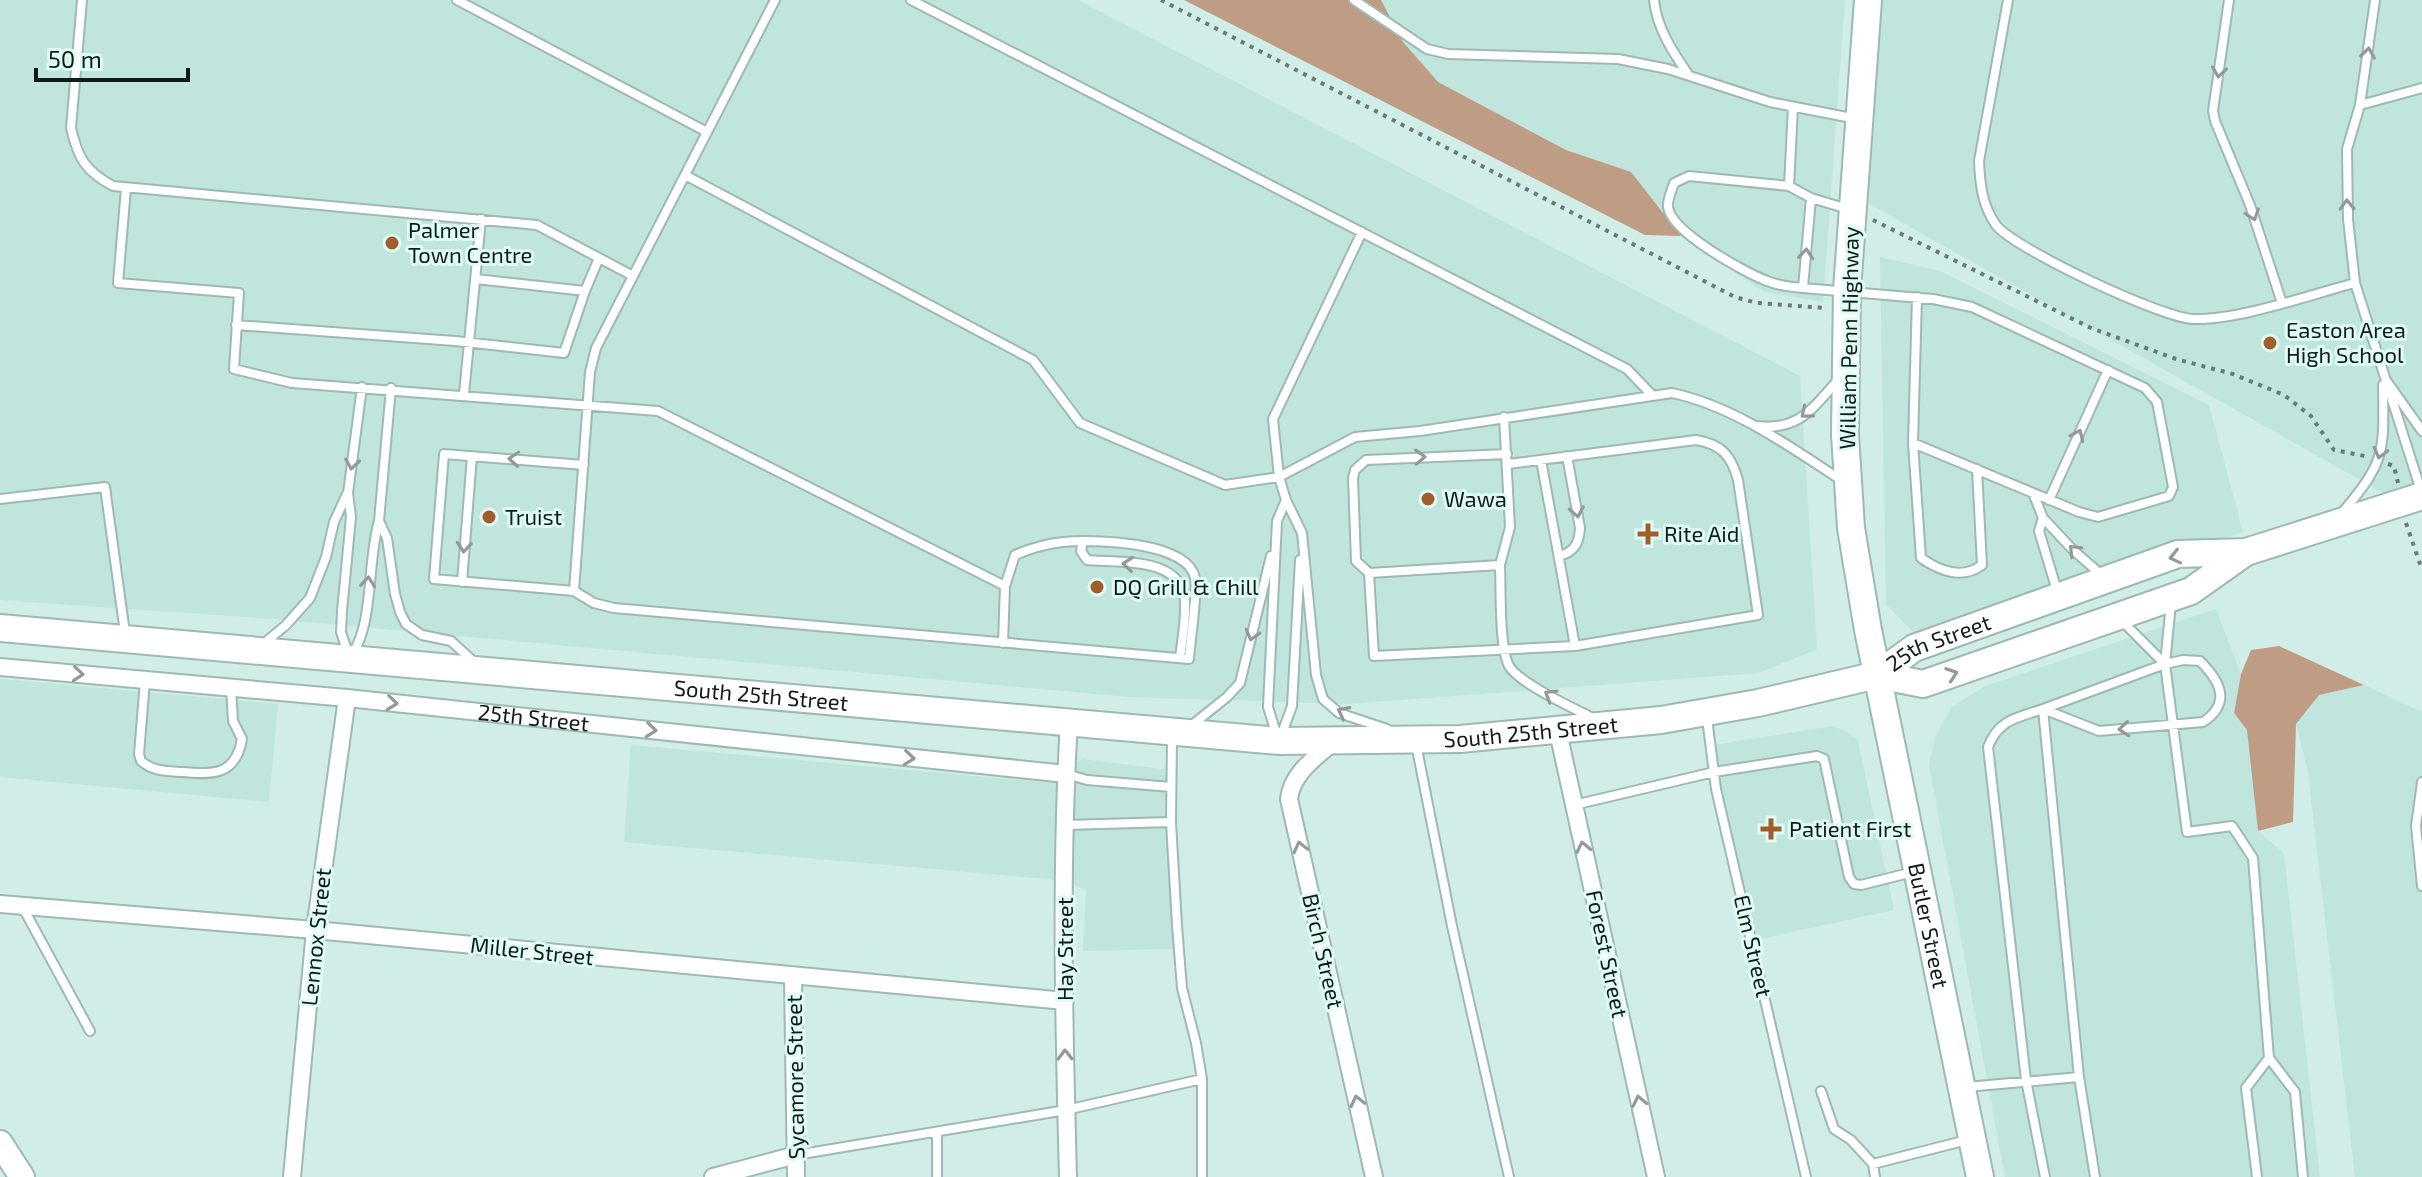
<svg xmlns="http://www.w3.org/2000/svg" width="2422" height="1177" font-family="'Exo 2',sans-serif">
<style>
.built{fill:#bfe5dd}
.forest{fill:#bf9d85}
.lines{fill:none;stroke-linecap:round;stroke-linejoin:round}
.lane-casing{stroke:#9eb9b3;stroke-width:12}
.street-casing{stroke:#9eb9b3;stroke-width:20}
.secondary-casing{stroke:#9eb9b3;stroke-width:28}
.primary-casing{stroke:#9eb9b3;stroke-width:30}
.path{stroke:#687b77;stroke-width:4;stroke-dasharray:4 6;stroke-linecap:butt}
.lane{stroke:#fff;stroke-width:8}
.street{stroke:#fff;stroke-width:16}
.secondary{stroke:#fff;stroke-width:24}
.primary{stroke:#fff;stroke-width:26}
.oneway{stroke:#949998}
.poi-dot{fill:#a05e2a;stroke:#defbf4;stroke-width:3}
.labels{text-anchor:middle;stroke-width:6;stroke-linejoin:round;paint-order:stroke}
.poi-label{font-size:22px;fill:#111c1a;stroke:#defbf4;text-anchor:start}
.street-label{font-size:22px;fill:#111c1a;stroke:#defbf4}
</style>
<rect width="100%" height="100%" fill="#d1ede7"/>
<path class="built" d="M 0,0 L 1078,0 L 1800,376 L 1817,649 L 1759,673 L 1349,704 L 1129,697 L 273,619 L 0,600 Z
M 1267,0 L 1845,0 L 1823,302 L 1764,292 L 1681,236 L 1630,172 L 1566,150 L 1438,82 Z
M 1881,0 L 2422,0 L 2422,486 L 2387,495 L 1864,201 Z
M 1880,257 L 1940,271 L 2209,405 L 2243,532 L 1920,639 L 1886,604 Z
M 2216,609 L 2241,674 L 2234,713 L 2247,730 L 2258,831 L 2284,853 L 2320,1177 L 2005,1177 L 1929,765 L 1935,737 L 1951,708 L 1985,686 Z
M 0,679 L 278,704 L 269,802 L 0,777 Z
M 2364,685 L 2422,712 L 2422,1177 L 2355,1177 L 2308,773 L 2296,724 L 2319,695 Z
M 1833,726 L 1849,733 L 1858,741 L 1894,910 L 1746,942 L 1707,746 Z
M 631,745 L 1051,783 L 1082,759 L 1171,770 L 1176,949 L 1083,951 L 1086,889 L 1048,879 L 624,842 Z"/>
<path class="forest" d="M 1184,0 L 1381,0 L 1403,42 L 1438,82 L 1566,150 L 1631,172 L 1681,236 L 1645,235 Z
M 2279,646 L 2364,685 L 2319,695 L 2296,724 L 2293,822 L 2258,831 L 2247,730 L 2234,713 L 2241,674 L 2251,650 Z"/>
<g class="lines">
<defs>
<path id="lane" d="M 82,0 L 71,128 C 78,158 85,171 113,186 L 537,225 L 633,276
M 457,0 L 707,132
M 775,0 L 596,348 L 590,372 L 574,591 L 594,603 L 614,608 L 1189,659 C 1190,641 1198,592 1195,578 C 1188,541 1092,539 1063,542 C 1046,544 1031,548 1015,555 L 1005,586 L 1003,643
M 911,0 L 1627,369 L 1652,395
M 1354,0 L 1427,49 L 1448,54 L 1618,59 L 1668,69 L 1770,102 L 1857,119
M 1654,0 C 1657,28 1672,51 1688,74
M 2008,0 L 1979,161 C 1980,184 1982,205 1996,225 C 2013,248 2163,319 2194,319 C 2240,320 2309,295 2355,283
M 2229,0 L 2213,111 L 2215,121 L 2250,205 L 2282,303
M 2375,0 L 2360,105 L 2347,149 L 2348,219 L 2355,283 L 2422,494
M 2360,105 L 2422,88
M 685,175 L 1033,360 L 1080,423 L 1225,485 L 1279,477 L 1355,437 L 1420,431 L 1672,393 C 1734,406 1792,448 1844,482
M 1789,186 L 1793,107
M 126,188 L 118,283 L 239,293 L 234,369 L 292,383 L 658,411 L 1005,586
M 1848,209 L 1811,198 L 1803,288 L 1933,299 L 1972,307 L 2145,388 L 2157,402 L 2173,487 L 2169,496 L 2098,517 L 2079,512 L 1913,443 L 1917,297
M 1362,232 L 1273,419 L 1279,477 L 1286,500 L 1302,533 L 1316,675 L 1323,699 L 1339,713 L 1387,729
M 476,279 L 585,291
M 1803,288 C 1791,287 1779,286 1767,281 C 1744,272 1671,232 1668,207 C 1667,200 1672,190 1674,183 L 1689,176 L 1789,186 L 1811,198
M 236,325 L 455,341 L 564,353 L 585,291 L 599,258
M 2388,383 L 2422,431
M 464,394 L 481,219
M 1504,417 L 1510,527 L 1500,565 L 1369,573 L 1356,561 L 1353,478 L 1355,470 L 1366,460 L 1507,454
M 1758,426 C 1799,431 1813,408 1838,380
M 1913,443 L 1921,558 C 1940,571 1962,580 1982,565 L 1977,469
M 1541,460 L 1575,646
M 2033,493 L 2043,518 L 2073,550 L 2104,577
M 0,499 L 105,487 L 125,633
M 2049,500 L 2108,370
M 2341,514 C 2386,461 2384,453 2383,385
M 2043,518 L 2039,531 L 2058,594
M 379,521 L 387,538 L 395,594 L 400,612 L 406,624 L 422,635 L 451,641 L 475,663
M 1083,541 L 1081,551 L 1087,560 C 1119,563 1183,556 1185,602 C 1186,620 1182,640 1180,658
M 1559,556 C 1574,552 1579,544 1580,528 L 1567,456
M 1500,565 C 1501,588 1499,647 1509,666 C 1520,684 1575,709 1595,719
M 1369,573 L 1374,656 L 1575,646 L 1758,615 L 1738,480 C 1731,455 1721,444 1696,440 L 1508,464
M 462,582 L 472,456
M 574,591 L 434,579 L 444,454 L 584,465
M 2171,603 L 2165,664 L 2187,832 L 2232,826 L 2253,858 L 2269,1058 L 2246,1088 L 2257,1177
M 2120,619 L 2165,664
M 262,645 L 286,625 L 310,598 L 326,557 L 334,522 L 347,494
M 348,653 L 341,632 L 342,611 L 351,517 L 348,493 L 362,387
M 353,653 C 374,620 367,561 379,521 L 391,388
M 145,681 L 139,754 L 141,761 C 154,772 167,771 183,772 C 213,775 236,775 242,739 L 233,721 L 231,688
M 1707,718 L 1716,789 L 1806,1177
M 1192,725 L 1227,697 L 1240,683 L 1271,556
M 1172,736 L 1171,822 L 1177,925 L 1182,988 L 1196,1043 L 1202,1079 L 1202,1177
M 1277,736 L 1268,707 L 1277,521 L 1286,500
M 1281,736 L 1292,706 L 1300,560
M 1416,744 L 1452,926 L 1509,1177
M 1066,774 L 1087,780 L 1171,787
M 2422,782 L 2416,826 L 2422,886
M 1574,805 L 1714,772 L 1817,756 L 1824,759 L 1849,877 L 1854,884 L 1861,885 L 1913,872
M 1066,825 L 1171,822
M 22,906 L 90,1031
M 2269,1058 L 2295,1092 L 2303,1177
M 1966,1087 L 2079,1077
M 1821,1091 L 1834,1129 L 1851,1140 L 1873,1164
M 937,1132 L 937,1177
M 796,1155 L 1066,1110 L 1202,1079
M 1875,1177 L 1873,1164 L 1967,1140
M 2045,1177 L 2026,1080 L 1988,747 C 1999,719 2017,718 2043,709 L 2099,731 L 2203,722 C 2232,703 2220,681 2200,661 L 2183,660 L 2165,664 L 2043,709 L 2079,1077 L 2095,1177"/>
<g id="street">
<path id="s1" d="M 0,667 L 347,698 L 1066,774"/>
<path d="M 1558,732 L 1656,1177"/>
<path d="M 1333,742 C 1315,758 1292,773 1289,799 L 1374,1177"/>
<path d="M 0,904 L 315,930 L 1065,1001"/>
<path d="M 793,977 L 796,1177"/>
<path d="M 292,1177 L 315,930 L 347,698"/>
<path d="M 713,1177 L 796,1155"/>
<path d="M 1068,1177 C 1064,1026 1060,873 1069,721"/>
</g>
<path id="secondary" d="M 0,1143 L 22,1177"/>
<g id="primary">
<path id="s2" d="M 1868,0 L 1847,290 L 1845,435 L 1851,528 L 1868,630 L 1980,1177"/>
<path id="s3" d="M 0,628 L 1279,741 L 1460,739 L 1661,720 L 1758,703 L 1877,675 L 1914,648 L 2178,554 L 2246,552 L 2422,496"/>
<path d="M 1877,675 L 1923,684 L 2191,591 L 2246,552"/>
</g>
</defs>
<use href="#lane" class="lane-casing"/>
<use href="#street" class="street-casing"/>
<use href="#secondary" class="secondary-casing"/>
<use href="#primary" class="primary-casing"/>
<path class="path" d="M 1161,0 L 1735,297 L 1757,303 L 1824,308
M 1873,220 L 2091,328 L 2176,359 L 2233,374 L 2284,395 L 2311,416 L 2334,450 L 2365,456
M 2388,464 L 2394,466 L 2398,483
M 2406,523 L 2422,570"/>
<use href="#lane" class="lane"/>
<use href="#street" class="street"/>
<use href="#secondary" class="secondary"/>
<use href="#primary" class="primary"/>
</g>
<defs><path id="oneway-chevron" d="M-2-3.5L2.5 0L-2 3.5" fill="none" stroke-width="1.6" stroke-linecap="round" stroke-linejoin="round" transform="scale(2)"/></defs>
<g class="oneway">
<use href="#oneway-chevron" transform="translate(2368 53) rotate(-82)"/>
<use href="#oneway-chevron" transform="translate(2219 72) rotate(98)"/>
<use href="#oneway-chevron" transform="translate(2347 205) rotate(-91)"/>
<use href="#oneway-chevron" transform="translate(2253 215) rotate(71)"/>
<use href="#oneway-chevron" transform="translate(1806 254) rotate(-85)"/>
<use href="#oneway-chevron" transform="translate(1806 413) rotate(140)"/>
<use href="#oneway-chevron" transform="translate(2078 435) rotate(-66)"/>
<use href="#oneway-chevron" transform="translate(2380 453) rotate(104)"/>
<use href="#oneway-chevron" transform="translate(1420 457) rotate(-2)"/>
<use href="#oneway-chevron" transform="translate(514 459) rotate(-176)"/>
<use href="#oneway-chevron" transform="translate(352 464) rotate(98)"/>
<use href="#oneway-chevron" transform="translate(1577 512) rotate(80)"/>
<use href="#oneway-chevron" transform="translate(464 547) rotate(95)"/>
<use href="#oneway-chevron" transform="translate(2074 550) rotate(-135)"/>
<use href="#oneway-chevron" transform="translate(2175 557) rotate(167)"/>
<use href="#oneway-chevron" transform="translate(1128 564) rotate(-175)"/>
<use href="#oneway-chevron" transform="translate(368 582) rotate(-84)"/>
<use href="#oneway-chevron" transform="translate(1252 635) rotate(105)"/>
<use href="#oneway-chevron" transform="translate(78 674) rotate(5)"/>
<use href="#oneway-chevron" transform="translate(1952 674) rotate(-19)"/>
<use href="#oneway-chevron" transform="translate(1550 695) rotate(-149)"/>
<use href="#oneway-chevron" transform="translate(392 703) rotate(6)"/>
<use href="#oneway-chevron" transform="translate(1343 712) rotate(-153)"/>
<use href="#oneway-chevron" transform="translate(2124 729) rotate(175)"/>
<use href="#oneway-chevron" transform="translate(651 730) rotate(6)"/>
<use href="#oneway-chevron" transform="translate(909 758) rotate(6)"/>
<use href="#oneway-chevron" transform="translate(1300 847) rotate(-103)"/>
<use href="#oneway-chevron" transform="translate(1583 847) rotate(-102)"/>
<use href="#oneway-chevron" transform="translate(1065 1055) rotate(-91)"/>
<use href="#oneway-chevron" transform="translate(1357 1101) rotate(-103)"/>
<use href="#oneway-chevron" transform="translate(1639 1101) rotate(-102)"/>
</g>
<g class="poi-dot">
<circle cx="392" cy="243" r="8"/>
<circle cx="2270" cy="343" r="8"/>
<circle cx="1428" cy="499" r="8"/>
<circle cx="489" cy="517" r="8"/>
<path d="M1644 522h8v8h8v8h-8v8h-8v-8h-8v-8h8z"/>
<circle cx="1097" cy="587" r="8"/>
<path d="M1767 817h8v8h8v8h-8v8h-8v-8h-8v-8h8z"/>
</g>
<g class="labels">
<g class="poi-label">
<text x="408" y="238">Palmer<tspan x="408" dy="25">Town Centre</tspan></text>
<text x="2286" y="338">Easton Area<tspan x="2286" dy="25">High School</tspan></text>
<text x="1444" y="507">Wawa</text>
<text x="505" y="525">Truist</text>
<text x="1664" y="542">Rite Aid</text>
<text x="1113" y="595">DQ Grill &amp; Chill</text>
<text x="1789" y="837">Patient First</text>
</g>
<g class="street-label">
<text transform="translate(1849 338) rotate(-89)" y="8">William Penn Highway</text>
<text dy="8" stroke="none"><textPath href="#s3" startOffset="1958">25th Street</textPath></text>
<text dy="8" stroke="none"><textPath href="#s3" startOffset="764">South 25th Street</textPath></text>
<text dy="8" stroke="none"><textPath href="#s1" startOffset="536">25th Street</textPath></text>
<text dy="8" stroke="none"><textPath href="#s3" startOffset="1536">South 25th Street</textPath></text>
<text dy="8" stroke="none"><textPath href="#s2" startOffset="934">Butler Street</textPath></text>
<text transform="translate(316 937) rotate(-84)" y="8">Lennox Street</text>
<text transform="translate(1753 946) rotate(77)" y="8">Elm Street</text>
<text transform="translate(1065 949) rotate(-90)" y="8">Hay Street</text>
<text transform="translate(532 951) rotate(6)" y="8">Miller Street</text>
<text transform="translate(1323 951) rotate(77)" y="8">Birch Street</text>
<text transform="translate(1607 954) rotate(78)" y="8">Forest Street</text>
<text transform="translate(795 1077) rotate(-91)" y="8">Sycamore Street</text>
</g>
</g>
<path d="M36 68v12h152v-12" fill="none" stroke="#111c1a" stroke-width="4"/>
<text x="48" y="68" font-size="24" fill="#111c1a" stroke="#defbf4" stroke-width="6" paint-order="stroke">50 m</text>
</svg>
